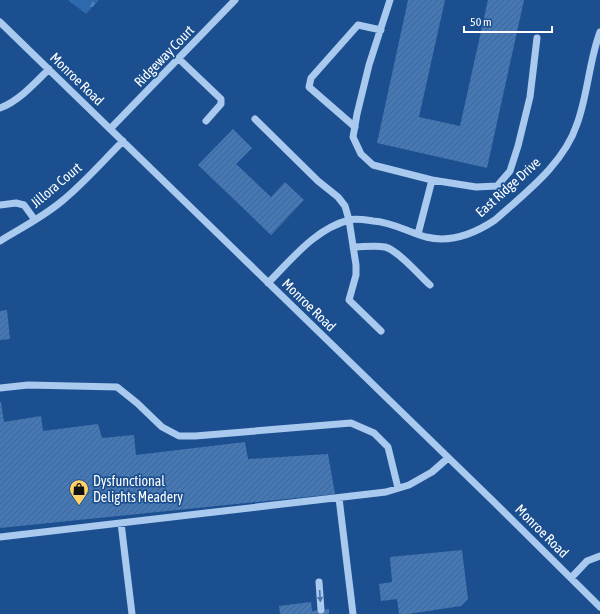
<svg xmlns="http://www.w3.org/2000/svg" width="600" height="614" font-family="'Asap Condensed',sans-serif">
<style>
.forest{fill:url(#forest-firs)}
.building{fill:url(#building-hatch)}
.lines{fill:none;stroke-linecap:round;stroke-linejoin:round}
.minor{stroke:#a9c9ee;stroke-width:7}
.oneway{fill:#4674ac}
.labels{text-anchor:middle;stroke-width:3.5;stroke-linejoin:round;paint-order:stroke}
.street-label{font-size:14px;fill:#fff;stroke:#1b4f8f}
.poi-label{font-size:14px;fill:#fff;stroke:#1b4f8f;text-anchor:start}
</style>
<defs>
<pattern id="forest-firs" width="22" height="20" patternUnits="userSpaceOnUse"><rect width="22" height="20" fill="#2e69ad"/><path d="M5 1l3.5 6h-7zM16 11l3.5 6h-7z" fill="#4d80b9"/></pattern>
<pattern id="building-hatch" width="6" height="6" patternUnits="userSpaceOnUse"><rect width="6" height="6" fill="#4478b7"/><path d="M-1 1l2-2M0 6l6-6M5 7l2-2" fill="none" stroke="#486282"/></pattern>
</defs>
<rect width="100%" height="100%" fill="#1b4f8f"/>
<path class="forest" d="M 68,0 L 99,0 L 86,14 Z"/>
<path class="building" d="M 408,0 L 445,0 L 419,117 L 460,126 L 488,0 L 524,0 L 487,168 L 377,143 Z
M 233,129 L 252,148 L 236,164 L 271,197 L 285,182 L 304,200 L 271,235 L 198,165 Z
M 7,310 L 10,339 L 0,340 L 0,311 Z
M 0,402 L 1,402 L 4,422 L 41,416 L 43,431 L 98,424 L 102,438 L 134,435 L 136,455 L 245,442 L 248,459 L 328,454 L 335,494 L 0,528 Z
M 462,550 L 468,599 L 461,606 L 408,614 L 399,614 L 397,599 L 381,601 L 379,584 L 392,582 L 390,557 Z
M 311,602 L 312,611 L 329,609 L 329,614 L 280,614 L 279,606 Z"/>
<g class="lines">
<path class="minor" d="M 390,0 L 369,65 L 357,114 L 353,137 L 361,154 L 373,165 L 432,180 L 418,234
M 0,22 L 494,502 L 600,607
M 179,59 L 221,99 L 221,104 L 206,121
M 0,108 C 19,101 35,83 49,69
M 255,119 L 318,181 L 338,197 L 345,206 L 349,220 L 356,265 L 356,275 L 349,300 L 381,331
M 355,127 L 309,87 L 311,78 L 358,25 L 381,30
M 110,129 L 235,0
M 432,180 L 476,187 L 497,186 L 510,171 L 518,146 L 530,97 L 537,38
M 0,205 L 16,203 L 24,205 L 35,220
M 0,241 C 21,228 43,217 62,201 C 84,183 103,161 123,141
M 353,247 C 363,247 375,245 385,247 C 398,250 420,276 430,285
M 268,283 C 292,259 315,229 349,220 C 356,218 366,220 373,221 C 392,222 408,232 426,237 C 450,243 474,234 495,220 C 525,193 564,164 577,124 C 588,94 589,61 600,32
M 0,388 L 28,385 L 117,387 L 137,403 L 162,427 L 179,436 L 195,436 L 351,423 L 374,433 L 388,447 L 398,488
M 339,498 L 353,614
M 121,523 L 132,614
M 0,537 L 386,492 L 409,485 L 432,472 L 448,458
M 571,578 L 587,561 L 600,556
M 319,582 L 321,610"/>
</g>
<defs><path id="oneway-solid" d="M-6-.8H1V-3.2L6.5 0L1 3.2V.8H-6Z"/></defs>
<use class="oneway" href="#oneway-solid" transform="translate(320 596) rotate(86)"/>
<defs>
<symbol id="shop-pin" viewBox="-11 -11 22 30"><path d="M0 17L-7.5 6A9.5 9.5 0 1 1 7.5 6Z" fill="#ffd166" stroke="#1b4f8f"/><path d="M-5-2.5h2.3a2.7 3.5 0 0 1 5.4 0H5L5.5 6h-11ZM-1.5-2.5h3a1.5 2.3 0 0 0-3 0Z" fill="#111"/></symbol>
</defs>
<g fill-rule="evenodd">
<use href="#shop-pin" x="68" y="478" width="22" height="30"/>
</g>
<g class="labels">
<g class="street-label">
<text transform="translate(164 56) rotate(-46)" y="5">Ridgeway Court</text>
<text transform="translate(77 79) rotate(44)" y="5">Monroe Road</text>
<text transform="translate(56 185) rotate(-40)" y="5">Jillora Court</text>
<text transform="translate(508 187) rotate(-42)" y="5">East Ridge Drive</text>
<text transform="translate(309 305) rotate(44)" y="5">Monroe Road</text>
<text transform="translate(542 531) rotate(45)" y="5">Monroe Road</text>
</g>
<g class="poi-label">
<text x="93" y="486">Dysfunctional<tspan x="93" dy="16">Delights Meadery</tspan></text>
</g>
</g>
<path d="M464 26v6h88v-6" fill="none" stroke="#ffffff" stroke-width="2"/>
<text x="470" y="26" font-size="12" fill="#ffffff" stroke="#1b4f8f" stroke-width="3" paint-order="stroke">50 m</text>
</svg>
